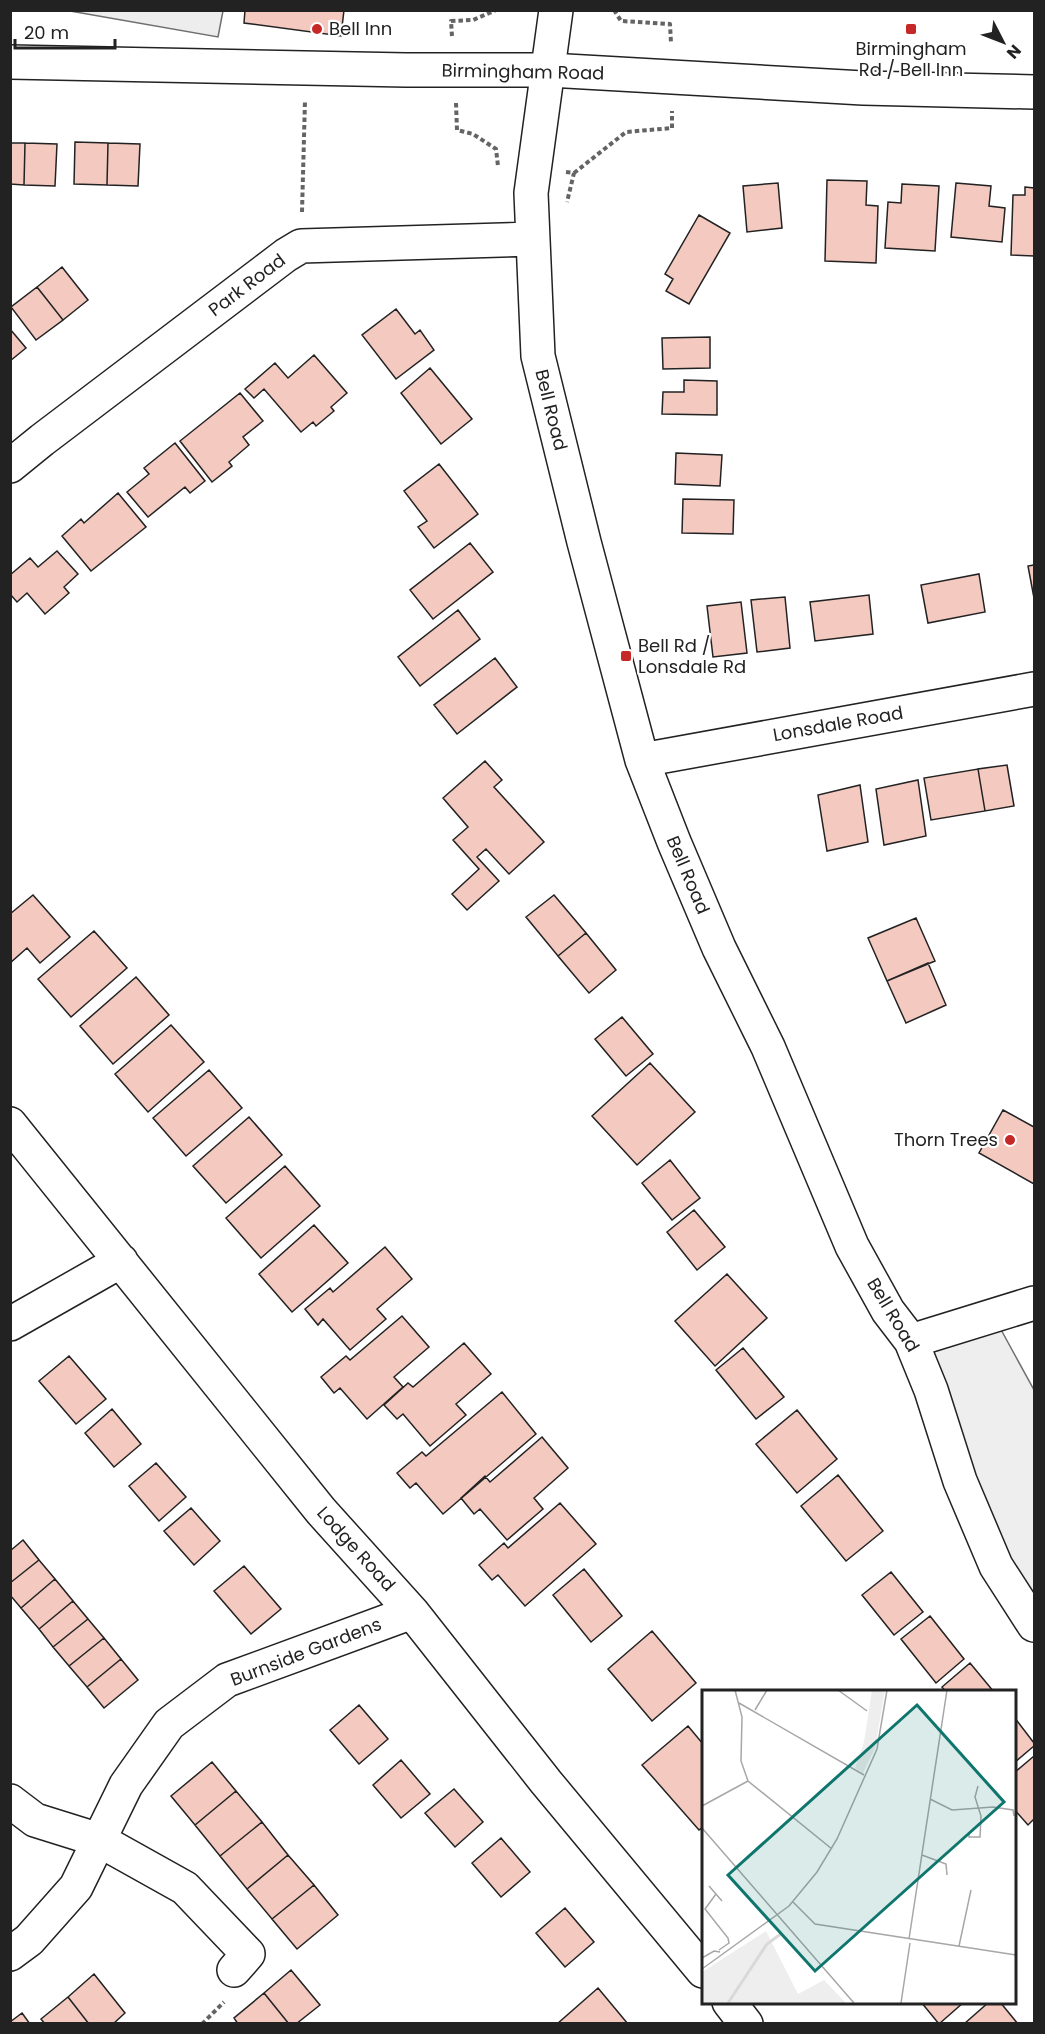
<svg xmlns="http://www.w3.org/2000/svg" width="1045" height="2034" font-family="Poppins,sans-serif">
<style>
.green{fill:#eee;stroke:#6f6f6f;stroke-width:1.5}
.parking{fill:#ededed;stroke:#6f6f6f;stroke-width:1.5}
.building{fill:#f3c9c0;stroke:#222;stroke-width:1.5}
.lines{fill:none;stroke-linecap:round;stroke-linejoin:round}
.minor-casing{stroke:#222;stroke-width:36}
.highway-casing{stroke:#222;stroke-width:36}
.path{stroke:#646464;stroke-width:4;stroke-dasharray:4.5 3;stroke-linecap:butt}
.minor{stroke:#fff;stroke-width:33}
.highway{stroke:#fff;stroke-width:33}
.poi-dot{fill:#c62828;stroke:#fff;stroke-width:2}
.labels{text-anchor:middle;stroke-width:4.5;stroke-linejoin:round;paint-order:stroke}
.poi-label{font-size:18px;fill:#222;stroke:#fff;text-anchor:start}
.street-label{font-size:18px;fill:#222;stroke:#fff}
.inset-river{fill:none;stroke:#d9d9d9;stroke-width:3}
.inset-road{fill:none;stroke:#a7a7a7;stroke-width:1.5}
.view{fill:#0f766e;fill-opacity:0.15;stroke:#0f766e;stroke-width:3}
.inset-edge{fill:none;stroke:#222;stroke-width:3}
</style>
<rect width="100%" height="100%" fill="#fff"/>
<path class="green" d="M 999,1326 L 1034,1390 L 1034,1595 L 1011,1559 L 976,1479 L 926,1351 Z"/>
<path class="parking" d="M 70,11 L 223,11 L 218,37 Z"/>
<path class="building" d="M 245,10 L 344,10 L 341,36 L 244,23 Z
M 75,142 L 108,143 L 107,185 L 74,184 Z
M 10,143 L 25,143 L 24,185 L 10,184 Z
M 25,143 L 57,144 L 55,186 L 24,185 Z
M 108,143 L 140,144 L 138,186 L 107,185 Z
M 827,180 L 867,181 L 866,205 L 878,206 L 876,263 L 825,261 Z
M 778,183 L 782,228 L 747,232 L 743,186 Z
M 956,183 L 991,186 L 989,206 L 1005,208 L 1002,242 L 951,237 Z
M 902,184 L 939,186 L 935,251 L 885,248 L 888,202 L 901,203 Z
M 1025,187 L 1034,188 L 1034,256 L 1011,255 L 1013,195 L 1025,195 Z
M 699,215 L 730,233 L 689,304 L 666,291 L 673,279 L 665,274 Z
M 62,267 L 88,300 L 63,320 L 37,287 Z
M 37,287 L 63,320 L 36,340 L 11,307 Z
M 396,309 L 415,334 L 420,330 L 434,350 L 396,379 L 362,335 Z
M 10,329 L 26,348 L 10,361 Z
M 710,337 L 710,368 L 663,369 L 662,338 Z
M 314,355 L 347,393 L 331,407 L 334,411 L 316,426 L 313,422 L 301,432 L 264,389 L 254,398 L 245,389 L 275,363 L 288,378 Z
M 430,368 L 472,419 L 441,444 L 401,393 Z
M 684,380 L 717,381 L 717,415 L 662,414 L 663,392 L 684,392 Z
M 240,393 L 263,421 L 243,437 L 249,445 L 229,462 L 232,466 L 212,482 L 180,441 Z
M 175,443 L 205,481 L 190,493 L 185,487 L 148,517 L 127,492 L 149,474 L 144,468 Z
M 676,453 L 722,455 L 720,486 L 675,484 Z
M 439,464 L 478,514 L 434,548 L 418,527 L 427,521 L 404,491 Z
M 118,493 L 146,527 L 91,571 L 62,536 L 81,519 L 84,523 Z
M 683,499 L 734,500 L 733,534 L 682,533 Z
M 470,543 L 493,572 L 433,619 L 410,590 Z
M 57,551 L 78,574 L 64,587 L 69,593 L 45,614 L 27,593 L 17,602 L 10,594 L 10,575 L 30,558 L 38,567 Z
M 1034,565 L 1034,598 L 1028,566 Z
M 979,574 L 985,612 L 928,623 L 921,585 Z
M 869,595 L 873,634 L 815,641 L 810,602 Z
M 785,597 L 790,648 L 757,652 L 751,600 Z
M 741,602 L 747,653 L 713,657 L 707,606 Z
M 458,610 L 480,639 L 420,686 L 398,657 Z
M 495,658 L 517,687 L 457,734 L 434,705 Z
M 485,761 L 502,780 L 494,787 L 544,842 L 509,874 L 486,849 L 477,857 L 499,881 L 467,910 L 452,894 L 479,869 L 453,840 L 468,827 L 443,798 Z
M 1007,765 L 1014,806 L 985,811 L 978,769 Z
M 978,769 L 985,811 L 931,820 L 924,778 Z
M 918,780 L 926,836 L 884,845 L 876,789 Z
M 860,785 L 868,842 L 827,851 L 818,795 Z
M 33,895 L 70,937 L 40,963 L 27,948 L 10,963 L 10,914 Z
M 554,895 L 586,933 L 558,956 L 526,917 Z
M 916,918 L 935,961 L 887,981 L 868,938 Z
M 94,931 L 127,968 L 71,1017 L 38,979 Z
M 586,933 L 616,970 L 589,993 L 558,956 Z
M 928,963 L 946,1005 L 906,1023 L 887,981 Z
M 136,977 L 169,1015 L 113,1064 L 80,1026 Z
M 622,1017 L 653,1054 L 626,1076 L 595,1039 Z
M 171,1025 L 204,1062 L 148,1112 L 115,1074 Z
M 650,1063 L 695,1112 L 637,1165 L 592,1116 Z
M 209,1070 L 242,1108 L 186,1156 L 153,1118 Z
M 1003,1110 L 1034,1127 L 1034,1184 L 979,1153 Z
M 249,1117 L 282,1155 L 226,1203 L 193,1166 Z
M 670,1160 L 700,1198 L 672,1220 L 642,1183 Z
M 285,1166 L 320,1206 L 261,1258 L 226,1218 Z
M 694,1210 L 725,1247 L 697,1270 L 667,1232 Z
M 314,1225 L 348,1263 L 292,1312 L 259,1274 Z
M 385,1247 L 412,1279 L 377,1309 L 386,1319 L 350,1350 L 323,1319 L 318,1325 L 305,1309 L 330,1288 L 333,1292 Z
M 727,1274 L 767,1318 L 715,1366 L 675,1321 Z
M 402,1316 L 429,1347 L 394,1377 L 403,1387 L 367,1419 L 340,1388 L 334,1393 L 321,1377 L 346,1356 L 350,1360 Z
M 464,1343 L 491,1374 L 456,1404 L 466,1415 L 430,1446 L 403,1414 L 397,1419 L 384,1405 L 408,1383 L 413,1387 Z
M 743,1348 L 784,1397 L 756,1419 L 716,1370 Z
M 69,1356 L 106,1399 L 76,1424 L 39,1381 Z
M 502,1392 L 536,1434 L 443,1514 L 416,1483 L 410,1488 L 397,1473 L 422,1452 L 426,1456 Z
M 112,1409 L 141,1444 L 114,1467 L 85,1433 Z
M 797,1410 L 837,1459 L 797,1493 L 756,1444 Z
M 542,1437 L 568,1468 L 534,1498 L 543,1509 L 507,1540 L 480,1509 L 474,1514 L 461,1498 L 485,1476 L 490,1482 Z
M 156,1463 L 186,1497 L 159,1521 L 129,1486 Z
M 838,1475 L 883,1531 L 846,1561 L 801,1506 Z
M 560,1503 L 596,1544 L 525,1606 L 498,1575 L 492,1580 L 479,1565 L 504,1543 L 508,1548 Z
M 191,1508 L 220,1541 L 194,1565 L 164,1531 Z
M 23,1540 L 39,1560 L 10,1583 L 10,1551 Z
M 39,1560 L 55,1579 L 21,1608 L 10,1595 L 10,1583 Z
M 244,1566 L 281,1609 L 251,1634 L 214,1591 Z
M 584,1569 L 622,1616 L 591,1642 L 553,1595 Z
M 891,1572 L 923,1612 L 894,1635 L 862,1595 Z
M 55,1579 L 73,1601 L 39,1629 L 21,1608 Z
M 73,1601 L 88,1619 L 53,1647 L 39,1629 Z
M 930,1616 L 964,1659 L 936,1683 L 901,1639 Z
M 88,1619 L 104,1638 L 69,1666 L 53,1647 Z
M 652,1631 L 696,1683 L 652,1721 L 608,1669 Z
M 104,1638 L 121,1659 L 87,1687 L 69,1666 Z
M 121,1659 L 138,1680 L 104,1708 L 87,1687 Z
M 970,1663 L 994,1692 L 946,1692 L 942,1687 Z
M 359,1705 L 388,1739 L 359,1764 L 330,1730 Z
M 1014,1717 L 1034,1743 L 1034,1746 L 1014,1763 Z
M 688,1726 L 703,1744 L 703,1827 L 699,1830 L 642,1765 Z
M 1034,1756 L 1034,1819 L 1028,1825 L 1014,1809 L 1014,1773 Z
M 401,1760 L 430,1794 L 401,1818 L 373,1785 Z
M 212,1762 L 236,1791 L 195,1825 L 171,1796 Z
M 454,1789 L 483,1822 L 455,1847 L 425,1813 Z
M 236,1791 L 262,1822 L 220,1856 L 195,1825 Z
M 262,1822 L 288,1855 L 247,1889 L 220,1856 Z
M 501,1838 L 530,1872 L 501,1897 L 472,1863 Z
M 288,1855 L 314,1885 L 272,1919 L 247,1889 Z
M 314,1885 L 338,1915 L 297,1949 L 272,1919 Z
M 565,1908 L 594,1942 L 565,1967 L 536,1933 Z
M 291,1970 L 320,2005 L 296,2024 L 289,2024 L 264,1993 Z
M 94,1974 L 125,2013 L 113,2024 L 89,2024 L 68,1997 Z
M 598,1988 L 628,2024 L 557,2024 Z
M 264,1993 L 289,2024 L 238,2024 L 234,2018 Z
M 68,1997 L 89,2024 L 45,2024 L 41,2019 Z
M 921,2002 L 964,2002 L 939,2024 Z
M 989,2002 L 1000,2002 L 1018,2024 L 964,2024 Z
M 22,2013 L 30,2024 L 10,2024 L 10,2022 Z"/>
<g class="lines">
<defs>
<path id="minor" d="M 556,10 L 531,193 L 538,356 L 584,542 L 642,760 L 674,842 L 719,948 L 768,1047 L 852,1246 L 888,1311 L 911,1341 L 931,1390 L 960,1481 L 996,1566 L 1034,1625
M 10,466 L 42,440 L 286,255 L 301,246 L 531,239
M 642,760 L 1034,689
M 10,1124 L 321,1511 L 412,1612 L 546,1782 L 703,1971
M 10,1324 L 121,1261
M 911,1341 L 1034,1303
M 10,1801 L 35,1820 L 99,1840 L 185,1888 L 248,1954 L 234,1970
M 10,1954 L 29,1940 L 76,1887 L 126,1785 L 169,1724 L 227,1680 L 412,1612
M 729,2002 L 746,2024"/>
<path id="highway" d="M 10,62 L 406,70 L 549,70 L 863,88 L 1034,92"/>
</defs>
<use href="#minor" class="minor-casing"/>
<use href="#highway" class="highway-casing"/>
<path class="path" d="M 614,10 L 621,21 L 670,24 L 671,43
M 452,36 L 451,21 L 473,20 L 496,10
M 456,103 L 457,130 L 473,134 L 496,149 L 498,166
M 566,172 L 574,173 L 567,202
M 574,173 L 626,132 L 672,128 L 672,111
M 302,212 L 305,100
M 202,2024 L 224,2002"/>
<use href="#minor" class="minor"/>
<use href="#highway" class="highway"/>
</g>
<g class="poi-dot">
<circle cx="317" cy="29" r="6"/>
<rect x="905" y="23" width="12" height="12" rx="3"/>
<rect x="620" y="650" width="12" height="12" rx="3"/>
<circle cx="1010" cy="1140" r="6"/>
</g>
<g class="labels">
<g class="poi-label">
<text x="329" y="35">Bell Inn</text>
<text x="911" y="55" text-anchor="middle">Birmingham<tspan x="911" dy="21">Rd / Bell Inn</tspan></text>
<text x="638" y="652">Bell Rd /<tspan x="638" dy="21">Lonsdale Rd</tspan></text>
<text x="998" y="1146" text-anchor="end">Thorn Trees</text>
</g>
<g class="street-label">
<text transform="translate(523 72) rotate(1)" y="6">Birmingham Road</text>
<text transform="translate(247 285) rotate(-37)" y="6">Park Road</text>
<text transform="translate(551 410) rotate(76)" y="6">Bell Road</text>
<text transform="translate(838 724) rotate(-10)" y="6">Lonsdale Road</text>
<text transform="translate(688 875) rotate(67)" y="6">Bell Road</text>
<text transform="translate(893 1315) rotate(59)" y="6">Bell Road</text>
<text transform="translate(356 1549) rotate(48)" y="6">Lodge Road</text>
<text transform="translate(306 1652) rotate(-21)" y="6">Burnside Gardens</text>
</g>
</g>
<g transform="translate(702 1690)">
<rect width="314" height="314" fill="#fff"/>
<path d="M 170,0 L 183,0 L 173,58 L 161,83 L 153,78 L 162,52 ZM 64,241 L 96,304 L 122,290 L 144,313 L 2,313 L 0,282 Z" fill="#eee"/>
<path class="inset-river" d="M 26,313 L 65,254 L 80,243"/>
<path class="inset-road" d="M 33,0 L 40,27 L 39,71 L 46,91 L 130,159M 136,0 L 165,21M 37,13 L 162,85M 53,20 L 65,0M 228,109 L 250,120 L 291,117 L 311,120 L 312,126M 0,116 L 46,91M 0,138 L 152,313M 267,142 L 267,147 L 278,147 L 279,126 L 273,107 L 276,96M 220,165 L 244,174 L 245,185M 7,196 L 20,211M 14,204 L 3,219 L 26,248 L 27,253 L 17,260M 91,212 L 113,234 L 314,265M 207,249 L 245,0M 257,256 L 269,200M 0,268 L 12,261 L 18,262M 0,279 L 87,216 L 115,182 L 135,149 L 175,59 L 185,0M 199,313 L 208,253"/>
<path class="view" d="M 215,15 L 302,112 L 113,281 L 26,185 Z"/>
<rect width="314" height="314" class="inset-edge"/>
</g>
<rect width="1045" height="2034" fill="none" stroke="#222222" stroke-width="24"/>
<g transform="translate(1003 42) rotate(132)" stroke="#ffffff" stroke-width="4.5" paint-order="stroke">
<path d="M0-4.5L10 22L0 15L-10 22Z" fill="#222222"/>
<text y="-9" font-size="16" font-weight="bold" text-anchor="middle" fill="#222222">N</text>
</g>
<path d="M15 39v9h100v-9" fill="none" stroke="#222222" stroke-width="3"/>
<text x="24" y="39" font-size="18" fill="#222222" stroke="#ffffff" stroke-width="4.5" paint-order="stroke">20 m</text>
</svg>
